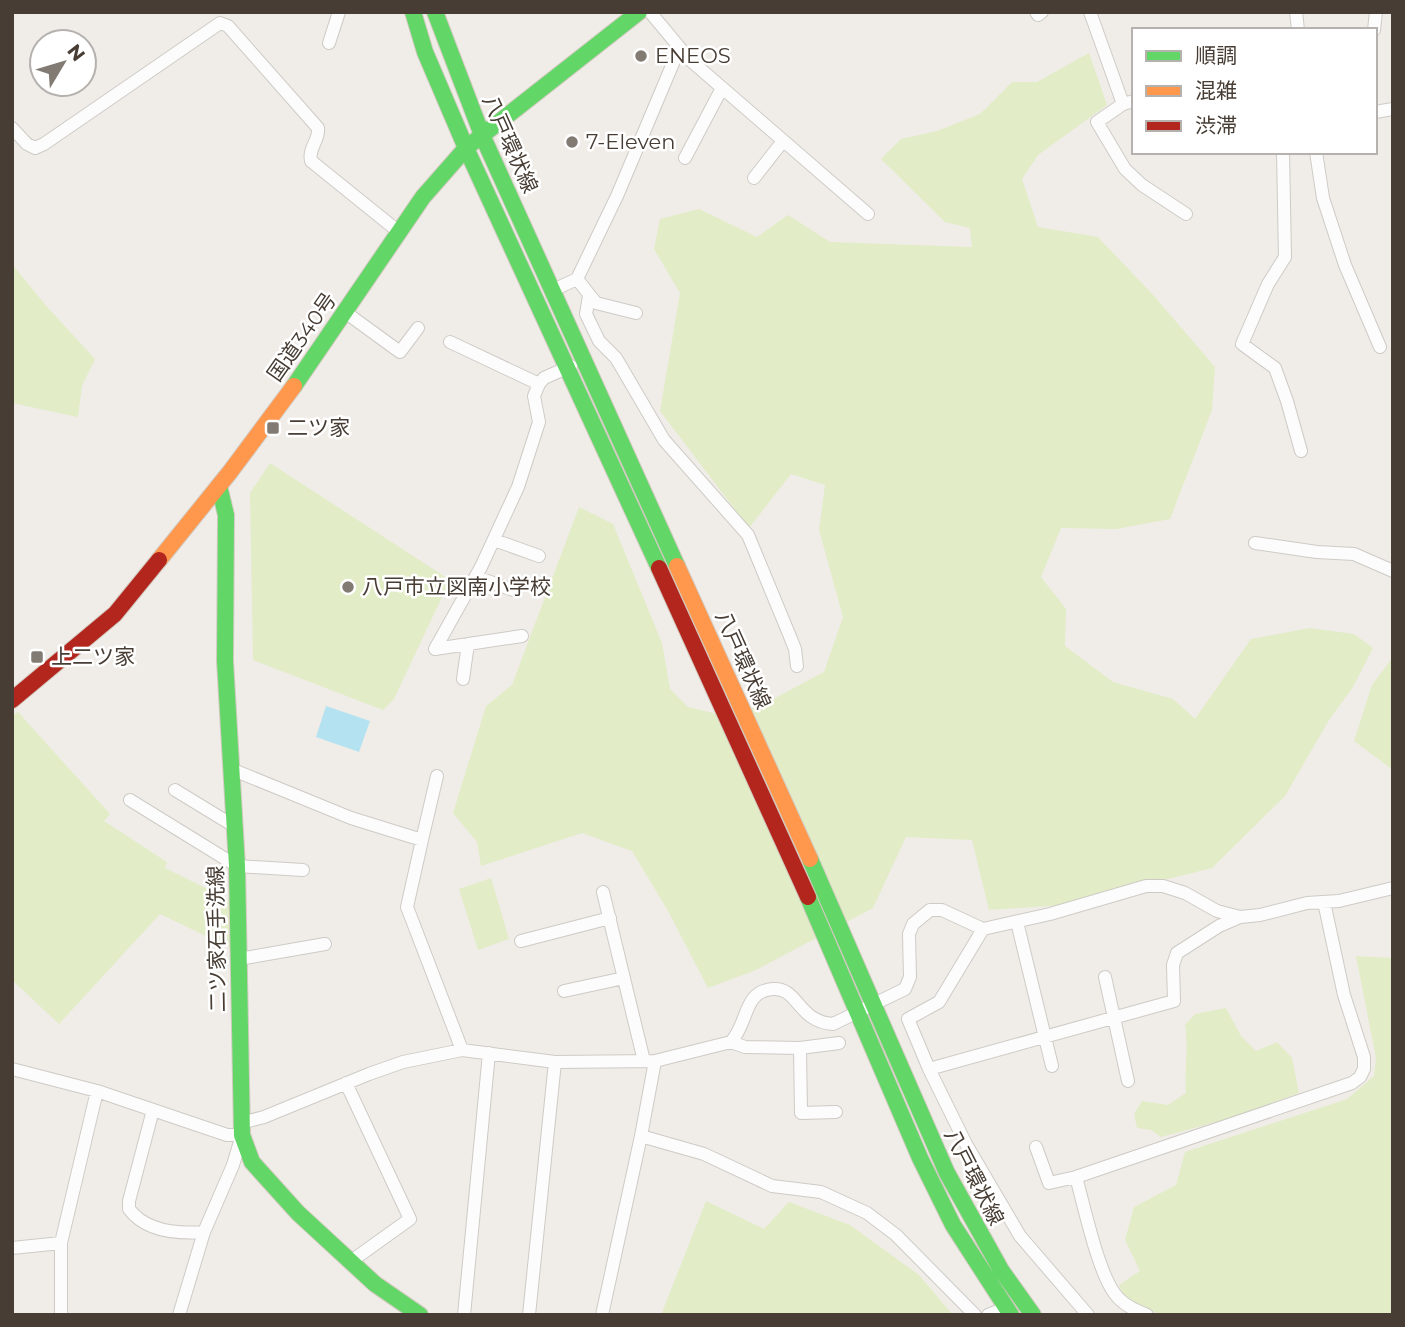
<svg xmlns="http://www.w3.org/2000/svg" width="1405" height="1327" font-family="Montserrat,'Noto Sans JP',sans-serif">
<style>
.green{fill:#e2ecc6}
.water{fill:#b5e2f1}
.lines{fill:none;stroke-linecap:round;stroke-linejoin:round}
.street-casing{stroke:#cecbc6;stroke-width:14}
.fast-casing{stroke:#d2cac0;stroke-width:18}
.slow-casing{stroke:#d2cac0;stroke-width:18}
.jam-casing{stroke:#d2cac0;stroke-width:18}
.street{stroke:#fdfcfc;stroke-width:12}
.fast{stroke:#63d668;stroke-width:16}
.slow{stroke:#ff974d;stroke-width:16}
.jam{stroke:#b3261e;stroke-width:16}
.poi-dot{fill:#827b73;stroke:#fff;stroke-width:2.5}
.labels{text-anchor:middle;stroke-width:5;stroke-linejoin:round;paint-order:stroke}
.poi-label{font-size:21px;fill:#473d34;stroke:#fff;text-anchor:start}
.street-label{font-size:21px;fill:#473d34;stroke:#fff}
</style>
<rect width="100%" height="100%" fill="#f0ede8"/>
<path class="green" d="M 1089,53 L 1107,105 L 1038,155 L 1022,179 L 1038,227 L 1098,237 L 1154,296 L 1215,367 L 1212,410 L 1170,519 L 1116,529 L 1061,528 L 1041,577 L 1066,609 L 1065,646 L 1113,682 L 1173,699 L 1195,719 L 1251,639 L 1309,628 L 1354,634 L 1373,648 L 1353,687 L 1329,720 L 1285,796 L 1212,868 L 1065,905 L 989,910 L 972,840 L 906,837 L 873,908 L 756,970 L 708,988 L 668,911 L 632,851 L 582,833 L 481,866 L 477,842 L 453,813 L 486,706 L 512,685 L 579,507 L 613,524 L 662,643 L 670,689 L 688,707 L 730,717 L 775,698 L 824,672 L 843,617 L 819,530 L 825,485 L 791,474 L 749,528 L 660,411 L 680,293 L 654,249 L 660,219 L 699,209 L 757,237 L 788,215 L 830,242 L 972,247 L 970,228 L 945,222 L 881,159 L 901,139 L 937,131 L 980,114 L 1012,82 L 1037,82 Z
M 12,264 L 48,308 L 95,359 L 82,386 L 78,417 L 12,403 Z
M 270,463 L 450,580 L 394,699 L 383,710 L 253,660 L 250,493 Z
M 1393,657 L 1393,770 L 1354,741 L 1372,685 Z
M 18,712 L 110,814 L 104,821 L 167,862 L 165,868 L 232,901 L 233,949 L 160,914 L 59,1024 L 12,980 L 12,716 Z
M 491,878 L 509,939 L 478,950 L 459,889 Z
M 1356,956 L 1393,958 L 1393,1315 L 1161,1315 L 1125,1298 L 1119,1285 L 1140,1271 L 1125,1240 L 1134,1207 L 1176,1185 L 1185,1152 L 1347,1099 L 1374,1076 L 1376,1058 Z
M 1226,1008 L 1241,1036 L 1256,1051 L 1277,1042 L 1292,1058 L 1299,1093 L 1238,1116 L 1161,1137 L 1151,1130 L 1137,1128 L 1134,1114 L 1142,1101 L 1168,1105 L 1186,1093 C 1184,1069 1189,1048 1185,1025 L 1195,1014 Z
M 706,1201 L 764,1229 L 789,1202 L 850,1225 L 919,1275 L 953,1315 L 661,1315 Z"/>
<path class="water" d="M 326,706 L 370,721 L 359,752 L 316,737 Z"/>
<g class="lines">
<defs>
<path id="street" d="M 650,12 L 690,60 L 868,214
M 1036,12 L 1038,15 L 1042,12
M 1090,12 L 1123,104
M 1296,12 L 1298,30
M 1374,30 L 1376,12
M 329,43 L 339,12
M 1134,101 L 1123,104 L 1097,122 L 1125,169 L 1142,185 L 1186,214
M 1375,112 L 1393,109
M 12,128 L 27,144 L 35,148 L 44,144 L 220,23 L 228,26 L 318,128 C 320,140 308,147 311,161 L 399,232
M 1283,152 L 1285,257 L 1268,284 L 1242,344 L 1275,368 L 1287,401 L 1301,451
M 1316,152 L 1323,198 L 1345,265 L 1380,347
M 685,158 L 722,88
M 754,178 L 783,141
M 577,279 L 596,303 L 636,313
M 553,290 L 577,279 L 617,196 L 679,49
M 589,296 L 586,314 L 599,341 L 616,358 L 664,440 L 748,535 L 789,634 L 795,649 L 797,666
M 345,312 L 400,352 L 418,328
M 450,342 L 539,384
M 494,540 L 539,556
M 1255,543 L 1317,552 L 1354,554 L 1393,571
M 476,577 L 516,591
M 522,636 L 435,649 L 481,567 L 518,487 L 539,422 L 534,396 L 539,384 L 544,378 L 571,366
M 463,679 L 468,644
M 231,769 L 351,818 L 422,840 L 407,907 L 462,1050
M 175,790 L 234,826
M 130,800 L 237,866 L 303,870
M 422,840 L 437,776
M 603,892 L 644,1061
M 1017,922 L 1052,1066
M 983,929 L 939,1002 L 908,1019 L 929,1069 L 966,1144 L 1020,1236 L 1088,1315
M 521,941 L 610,918
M 239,959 L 325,944
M 1105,977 L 1128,1081
M 564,991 L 624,978
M 731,1042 C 749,1022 743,991 773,989 C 798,987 798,1022 833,1024 L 905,989 L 910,977 L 909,934 L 913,924 L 930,910 L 942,910 L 983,929 L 1050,914 L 1146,886 L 1163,886 L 1185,893 L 1217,911 L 1240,917
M 800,1048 L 801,1113 L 836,1112
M 12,1069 L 97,1091 L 227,1135 L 242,1135 L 233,1165 L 204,1232 L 179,1315
M 929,1069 L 1174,1001 L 1173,965 L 1177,953 L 1219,926 L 1240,917 L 1260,915 L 1307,903 L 1339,901 L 1393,888
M 346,1083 L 410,1219 L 350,1262
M 153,1110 L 129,1201 L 129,1209 C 146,1232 178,1234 204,1232
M 241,1123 L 264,1117 L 369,1074 L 403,1062 L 462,1050 L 555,1062 L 655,1061 L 731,1042 L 745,1047 L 800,1048 L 839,1043
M 641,1136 L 704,1154 L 772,1186 L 821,1192 L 867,1213 L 896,1235 L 975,1315
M 1036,1147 L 1049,1183 L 1076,1177 L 1352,1083 L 1360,1077 L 1364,1069 L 1364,1057 L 1344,995 L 1324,902
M 1076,1177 C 1084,1206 1098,1272 1115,1294 C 1123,1305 1135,1310 1147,1315
M 12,1248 L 61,1243
M 61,1315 L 61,1243 L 97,1091
M 464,1315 L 489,1053
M 529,1315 L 555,1062
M 602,1315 L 641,1136 L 655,1061
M 988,1315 L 1005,1308"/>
<path id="fast" d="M 413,12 L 425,52 L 466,148 L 659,568
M 435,12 L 482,135 L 677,566
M 294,386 L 423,197 L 466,148 L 639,12
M 219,486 L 226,515 L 225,661 L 237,866 L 242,1135 L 252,1162 L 298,1213 L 375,1284 L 420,1315
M 810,859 L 947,1173 L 1001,1270 L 1033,1315
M 808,897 L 920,1158 L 953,1225 L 1011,1315"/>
<path id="slow" d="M 159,560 L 230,472 L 294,386
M 677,566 L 810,859"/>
<path id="jam" d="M 659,568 L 808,897
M 12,700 L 115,614 L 159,560"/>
</defs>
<use href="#street" class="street-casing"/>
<use href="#fast" class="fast-casing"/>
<use href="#slow" class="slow-casing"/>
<use href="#jam" class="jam-casing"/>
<use href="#street" class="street"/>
<use href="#fast" class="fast"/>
<use href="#slow" class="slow"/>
<use href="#jam" class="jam"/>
</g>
<g class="poi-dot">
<circle cx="641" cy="56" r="7"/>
<circle cx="572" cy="142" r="7"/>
<rect x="266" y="421" width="14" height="14" rx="3.5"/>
<circle cx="348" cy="587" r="7"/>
<rect x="30" y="650" width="14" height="14" rx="3.5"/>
</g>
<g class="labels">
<g class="poi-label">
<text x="655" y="63">ENEOS</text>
<text x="586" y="149">7-Eleven</text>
<text x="287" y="435">二ツ家</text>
<text x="362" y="594">八戸市立図南小学校</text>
<text x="51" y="664">上二ツ家</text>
</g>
<g class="street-label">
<text transform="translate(510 144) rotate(66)" y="7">八戸環状線</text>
<text transform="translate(302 337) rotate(-55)" y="7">国道340号</text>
<text transform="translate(743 660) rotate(66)" y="7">八戸環状線</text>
<text transform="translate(217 939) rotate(-91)" y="7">二ツ家石手洗線</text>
<text transform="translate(974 1177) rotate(63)" y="7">八戸環状線</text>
</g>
</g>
<rect width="1405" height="1327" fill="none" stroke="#473d34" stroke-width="28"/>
<rect x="1132" y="28" width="245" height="126" fill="#ffffff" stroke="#b5b1ae" stroke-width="2"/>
<rect x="1146" y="51" width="35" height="10" fill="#63d668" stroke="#b5b1ae" stroke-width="2"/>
<text x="1195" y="63" font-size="21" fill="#473d34">順調</text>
<rect x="1146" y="86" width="35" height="10" fill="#ff974d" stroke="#b5b1ae" stroke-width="2"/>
<text x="1195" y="98" font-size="21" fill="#473d34">混雑</text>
<rect x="1146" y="121" width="35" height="10" fill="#b3261e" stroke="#b5b1ae" stroke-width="2"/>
<text x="1195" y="133" font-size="21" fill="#473d34">渋滞</text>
<g transform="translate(63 63) rotate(52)"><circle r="33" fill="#ffffff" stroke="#b5b1ae" stroke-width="2"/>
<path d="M0-5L12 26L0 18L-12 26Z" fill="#827b73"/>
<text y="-10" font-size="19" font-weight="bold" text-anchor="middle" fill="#473d34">N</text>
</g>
</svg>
